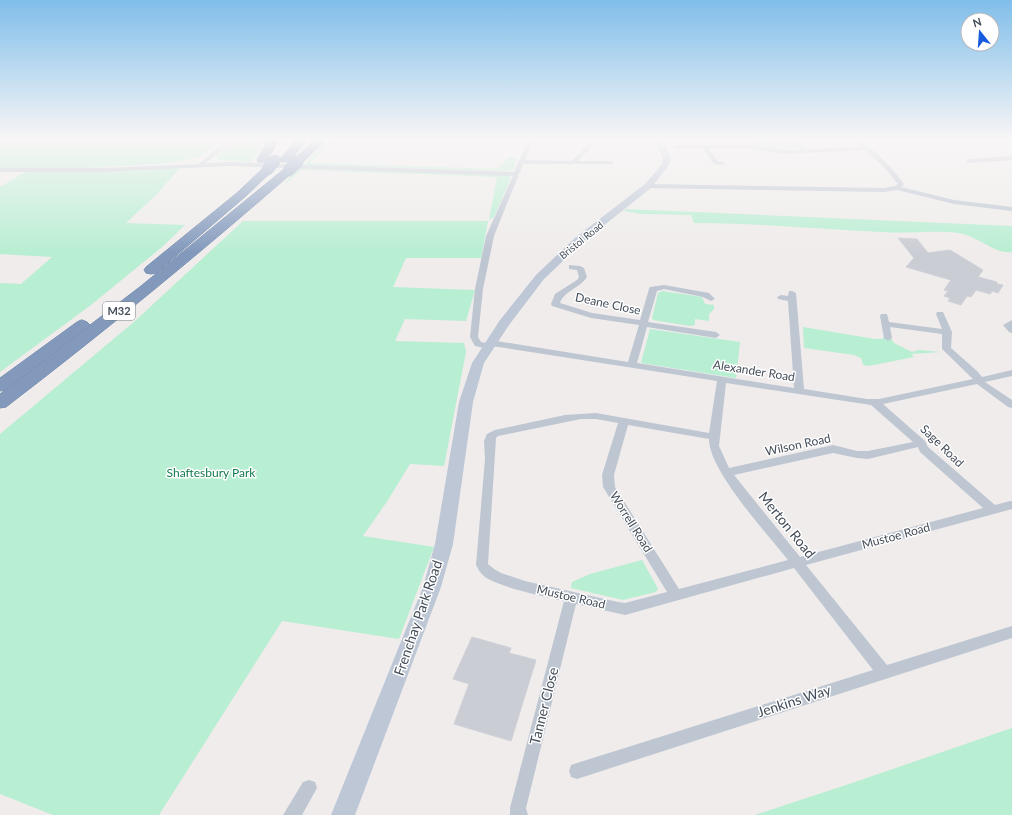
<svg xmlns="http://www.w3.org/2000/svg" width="1012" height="815" font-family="Lato,sans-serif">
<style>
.green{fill:#b8eed2}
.building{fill:#cbcdd4;stroke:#cfd1d8}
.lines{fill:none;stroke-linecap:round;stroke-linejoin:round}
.motorway-casing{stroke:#6d84a8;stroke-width:1}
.minor{fill:#bec6d2;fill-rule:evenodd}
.secondary{fill:#bec7d6;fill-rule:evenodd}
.motorway{fill:#8299bc;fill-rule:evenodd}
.motorway-bridge-casing{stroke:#6d84a8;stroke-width:12;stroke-linecap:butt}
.motorway-bridge{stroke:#8299bc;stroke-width:11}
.labels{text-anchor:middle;stroke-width:3;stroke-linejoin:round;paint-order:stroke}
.far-street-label{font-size:10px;fill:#444d59;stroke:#fff}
.shield{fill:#fff;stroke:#7c828b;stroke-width:1}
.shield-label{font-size:11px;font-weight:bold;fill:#444d59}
.street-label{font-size:12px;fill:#444d59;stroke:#fff}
.park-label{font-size:12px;fill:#157a51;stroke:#fff}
.near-street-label{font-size:14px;fill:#444d59;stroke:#fff}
</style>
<rect width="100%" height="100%" fill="#efeceb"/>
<path class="green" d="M 0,139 L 226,139 L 199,157 L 170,163 L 87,168 L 0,168 Z
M 238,139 L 267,139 L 252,162 L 217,160 L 219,154 Z
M 329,139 L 333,139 L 310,163 L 498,169 L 508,157 L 517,158 L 514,165 L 516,165 L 514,169 L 506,171 L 304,165 Z
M 748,139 L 782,139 L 785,142 L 793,143 L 800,149 L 782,150 L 754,146 Z
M 180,168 L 156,195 L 126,223 L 185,225 L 162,247 L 91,305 L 0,372 L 0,283 L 21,284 L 52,257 L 0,254 L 0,187 L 25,172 L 103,172 Z
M 300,168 L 508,175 L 511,178 L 494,217 L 489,220 L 497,177 L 302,170 L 286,183 L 285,182 Z
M 627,209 L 1012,226 L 1012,252 C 996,255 976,235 958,233 C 933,230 908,234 882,232 C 820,229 757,223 694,223 L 691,215 L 642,214 L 623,211 Z
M 243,221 L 488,221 L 481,258 L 406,258 L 393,287 L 475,290 L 466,321 L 405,319 L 395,341 L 464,343 L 466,352 L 444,466 L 410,464 L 388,500 L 363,536 L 434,547 L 399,639 L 282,621 L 159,815 L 53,815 L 0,794 L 0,434 L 135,321 Z
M 662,291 L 702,297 L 705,304 L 714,305 L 714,309 L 709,314 L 709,321 L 695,319 L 695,325 L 690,326 L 653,320 L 652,318 L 658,293 Z
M 803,327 L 875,339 L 883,339 L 883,337 L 891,338 L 894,343 L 912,352 L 919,350 L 941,352 L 911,354 L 914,357 L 869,366 L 863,365 L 861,358 L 854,355 L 804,348 Z
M 650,329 L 740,342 L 736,378 L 641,363 Z
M 642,560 L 656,585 L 658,589 L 656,592 L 623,600 L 571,588 L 572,582 L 590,574 Z
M 1012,728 L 1012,815 L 755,815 L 855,782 Z"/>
<path class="building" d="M 898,238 L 917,239 L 928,253 L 950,250 L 983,270 L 978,277 L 997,282 L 997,284 L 1003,285 L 998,293 L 992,291 L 990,294 L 976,290 L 971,297 L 967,296 L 961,305 L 948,301 L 950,298 L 944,296 L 948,291 L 944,290 L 951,280 L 906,267 L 914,258 Z
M 472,637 L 511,648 L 509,653 L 536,660 L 511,741 L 454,724 L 469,684 L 453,679 Z"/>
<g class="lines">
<defs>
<path id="motorway" d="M 269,139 L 279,139 L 266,162 L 258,162 L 257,160 Z
M 298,139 L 308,139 L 289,162 L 281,162 L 280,160 L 281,158 Z
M 317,139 L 327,139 L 303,162 L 295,162 L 294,160 L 295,158 Z
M 267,167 L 272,170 L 271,172 L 246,196 L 156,273 L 151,274 L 146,273 L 144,270 L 146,267 L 238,192 L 263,168 Z
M 288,168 L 292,169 L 293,171 L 292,173 C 199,254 104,332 6,407 L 0,408 L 0,394 L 141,286 L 284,169 Z
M 82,320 L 87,322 L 90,325 L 87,328 L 6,390 L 0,391 L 0,378 L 77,322 Z"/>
</defs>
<use href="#motorway" class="motorway-casing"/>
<path class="minor" d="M 230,139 L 236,139 L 206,163 L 229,162 L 514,172 L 529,139 L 534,139 L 525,160 L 572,161 L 588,144 L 592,144 L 592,146 L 578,161 L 611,161 L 614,163 L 613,164 L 523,164 L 494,236 L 483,289 L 478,337 L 481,342 L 486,343 L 490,340 L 628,362 L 639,325 L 591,318 L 552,306 L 551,304 L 555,294 L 577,280 L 579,277 L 577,270 L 569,269 L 569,265 L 580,266 L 584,268 L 587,277 C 580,288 564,291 560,303 L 592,313 L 640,320 L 649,289 L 650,287 L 664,285 L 709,293 L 715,299 L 711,301 L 703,297 L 664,289 L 657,291 L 648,322 L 716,332 L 720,335 L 716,338 L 647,327 L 637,363 L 794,388 L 788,301 L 778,299 L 777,297 L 781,295 L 788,296 L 789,291 L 792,291 L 796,293 L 804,389 L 867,399 L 879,399 L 973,379 L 942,349 L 942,334 L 890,327 L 892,338 L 888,341 L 884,338 L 880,316 L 881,314 L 887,314 L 889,322 L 942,329 L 936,314 L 937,312 L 943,312 L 952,332 L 951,348 L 977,371 L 982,377 L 1012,370 L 1012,376 L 985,382 L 1012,400 L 1012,408 L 1008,407 L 977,384 L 883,404 L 925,441 L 928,447 L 995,505 L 1010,501 L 1012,501 L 1012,509 L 806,565 L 887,665 L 1012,626 L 1012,638 L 577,779 L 571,777 L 569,771 L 571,765 L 577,763 L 873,670 L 794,568 L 625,615 L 576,604 L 526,808 L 528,815 L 510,815 L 510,808 L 564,601 C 543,596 502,588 485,577 C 481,574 478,569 476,565 L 485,459 L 484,441 L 487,434 L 495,430 L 565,415 L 596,413 L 709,433 L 717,381 L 492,346 L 488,349 L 475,346 L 470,337 L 475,289 L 486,236 L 513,176 L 229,166 L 103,172 L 0,172 L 0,168 L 103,168 L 199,164 L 218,147 ZM 726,383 L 871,405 L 913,442 L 868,451 L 857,451 L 833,445 L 729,468 L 719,446 ZM 581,419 L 596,419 L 618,423 L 602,475 L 603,487 L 667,592 L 625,603 L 618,602 L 525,581 L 501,573 L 494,569 L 488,564 L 496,438 L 498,436 ZM 628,425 L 709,439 C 708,469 768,535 788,560 L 679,589 L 615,487 L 614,475 ZM 918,447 L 920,452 L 983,508 L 800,557 L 734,475 L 833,453 L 857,458 L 868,459 Z
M 785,139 L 796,139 L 806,149 L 860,147 L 851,139 C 865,137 896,172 904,184 L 901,187 L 954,200 L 1012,207 L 1012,211 L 954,204 L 897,190 L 885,192 L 648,188 L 645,186 L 648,184 L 885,188 L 895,186 L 898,184 L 883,166 L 864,150 L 784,154 L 751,149 L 709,149 L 718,161 L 725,163 L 722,165 L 714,164 L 703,149 L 676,149 L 673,147 L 676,145 L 751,145 L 784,150 L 800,150 L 792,141 L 785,140 Z
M 1012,156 L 1012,160 L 969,163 L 966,161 L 969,159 Z
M 1012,320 L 1012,333 L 1009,332 L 1003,325 Z
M 309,780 L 315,782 L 317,788 L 302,815 L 283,815 L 303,782 Z"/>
<path class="secondary" d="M 656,139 L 664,139 L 665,146 L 671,158 L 669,165 L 651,188 L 583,242 L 544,279 L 509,325 L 484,363 L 473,402 L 453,544 L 441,587 L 355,815 L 331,815 L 423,587 L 435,544 L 459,402 L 472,363 L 500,320 L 536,275 L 575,238 L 645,184 L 661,165 L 663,158 L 657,146 Z"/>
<use href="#motorway" class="motorway"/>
<defs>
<path id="motorway-bridge" d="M 267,170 L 275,160
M 288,171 L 299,160"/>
</defs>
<use href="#motorway-bridge" class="motorway-bridge-casing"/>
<use href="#motorway-bridge" class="motorway-bridge"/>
</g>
<linearGradient id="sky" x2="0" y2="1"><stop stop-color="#80beea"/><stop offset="0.55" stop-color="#f8f6f6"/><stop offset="1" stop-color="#f8f6f6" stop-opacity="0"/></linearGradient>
<rect width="1012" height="253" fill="url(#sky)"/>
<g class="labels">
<g class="far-street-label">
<text transform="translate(581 240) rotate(-39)" y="4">Bristol Road</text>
</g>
<rect class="shield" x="103" y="302" width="32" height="18" rx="3"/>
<g class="shield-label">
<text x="119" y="315">M32</text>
</g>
<g class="street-label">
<text transform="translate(608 304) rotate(12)" y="4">Deane Close</text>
<text transform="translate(754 371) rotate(9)" y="4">Alexander Road</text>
<text transform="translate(798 445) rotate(-12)" y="4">Wilson Road</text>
<text transform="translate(942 446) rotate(44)" y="4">Sage Road</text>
<text transform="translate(631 522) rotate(58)" y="4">Worrell Road</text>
<text transform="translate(896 536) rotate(-15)" y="4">Mustoe Road</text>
<text transform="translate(571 597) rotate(13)" y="4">Mustoe Road</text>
</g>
<g class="park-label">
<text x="211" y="477">Shaftesbury Park</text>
</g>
<g class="near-street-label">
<text transform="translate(787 525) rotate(51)" y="5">Merton Road</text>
<text transform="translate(418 618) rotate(-71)" y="5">Frenchay Park Road</text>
<text transform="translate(794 701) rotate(-18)" y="5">Jenkins Way</text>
<text transform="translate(544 706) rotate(-76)" y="5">Tanner Close</text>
</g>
</g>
<g transform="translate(980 32) rotate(343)"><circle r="19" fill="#ffffff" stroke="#b4b8bd"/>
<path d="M0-3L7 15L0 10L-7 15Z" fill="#175add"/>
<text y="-6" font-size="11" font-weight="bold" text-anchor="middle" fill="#444d59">N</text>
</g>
</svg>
